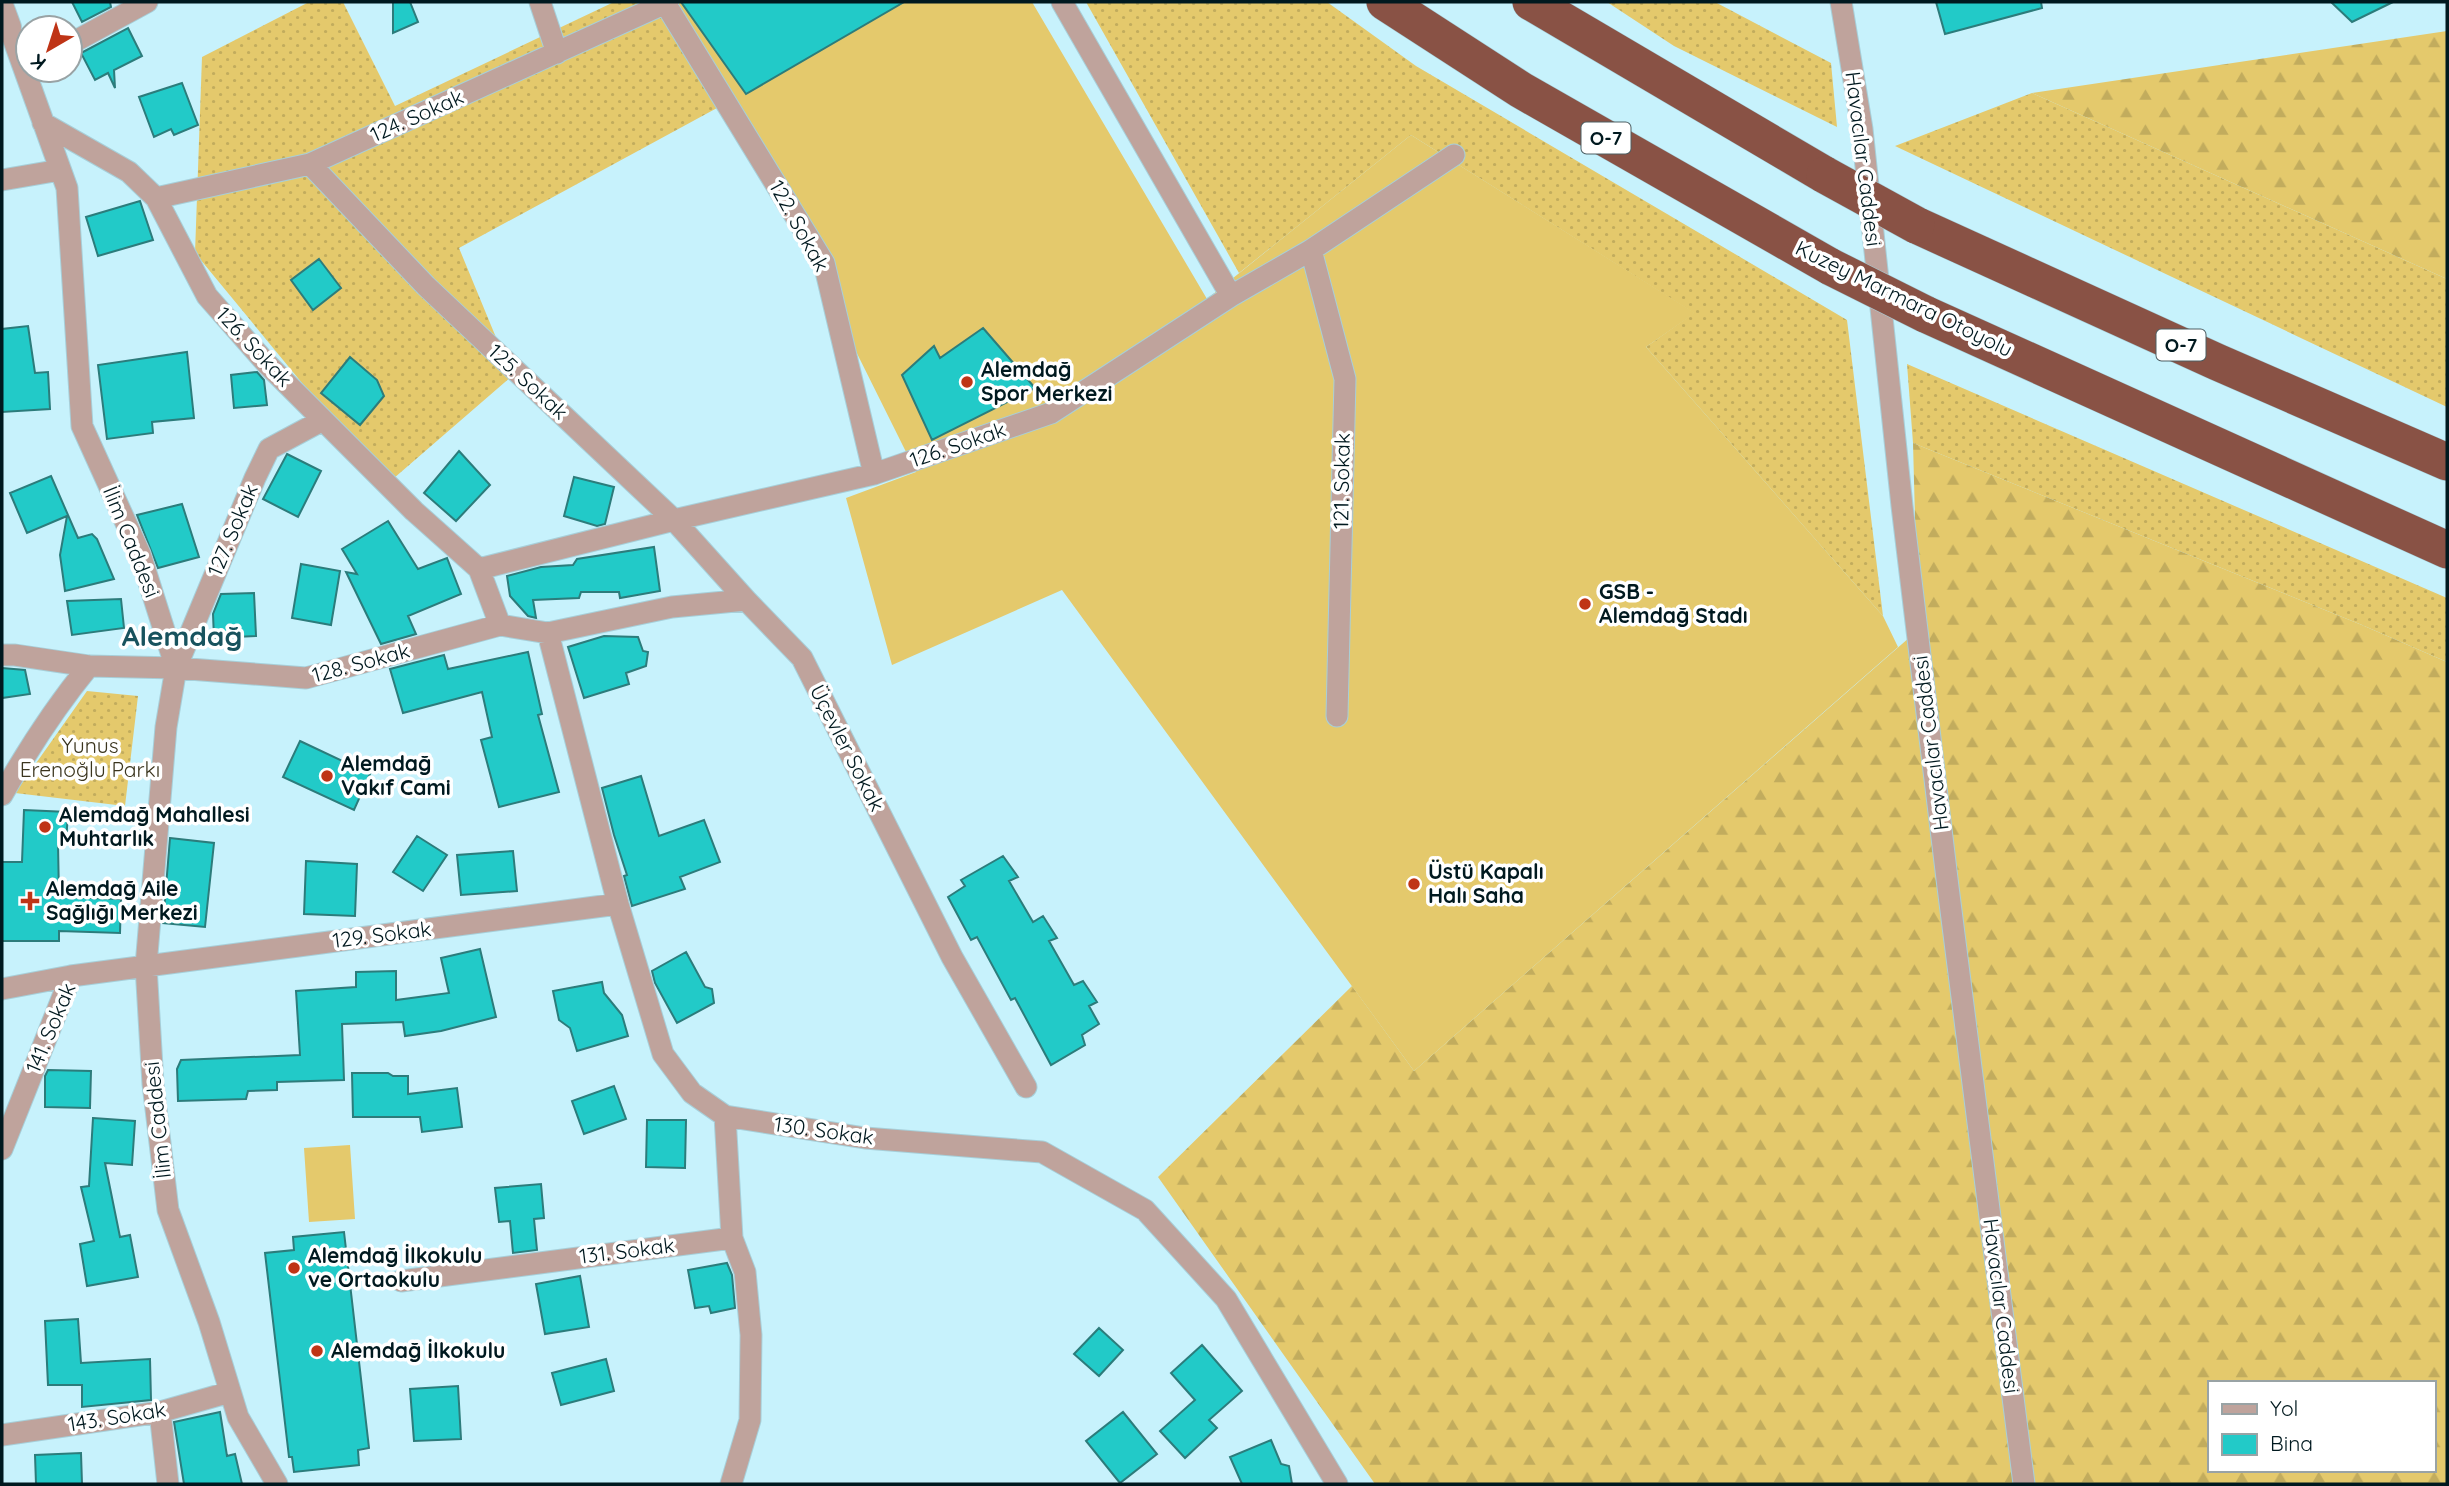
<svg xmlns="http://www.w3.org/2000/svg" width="2449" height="1486" font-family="Quicksand,sans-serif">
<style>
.grass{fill:url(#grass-dots)}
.forest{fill:url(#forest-firs);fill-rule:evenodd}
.garden{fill:#e4c96c}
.building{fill:#22cac8;stroke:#2c7c7b;stroke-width:2}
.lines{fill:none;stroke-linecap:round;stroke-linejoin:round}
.minor-casing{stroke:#a7cfd9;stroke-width:23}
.tertiary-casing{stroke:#a7cfd9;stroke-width:26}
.motorway-casing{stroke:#a7cfd9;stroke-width:38}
.minor{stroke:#bfa39c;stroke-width:21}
.tertiary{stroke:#bfa39c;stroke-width:24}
.motorway{stroke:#895245;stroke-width:37}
.motorway-bridge-casing{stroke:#a7cfd9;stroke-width:38;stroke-linecap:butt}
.motorway-bridge{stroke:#895245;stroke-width:37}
.poi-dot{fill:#bf3416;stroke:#fff;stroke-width:2.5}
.labels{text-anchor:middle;stroke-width:7;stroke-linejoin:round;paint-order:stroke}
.shield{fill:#fff;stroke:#4c5e62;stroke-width:2}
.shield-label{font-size:19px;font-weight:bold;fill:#00191f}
.street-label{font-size:21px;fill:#00191f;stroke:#fff}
.poi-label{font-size:21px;font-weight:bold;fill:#00191f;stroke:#fff;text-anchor:start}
.park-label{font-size:21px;fill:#3b351e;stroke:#fff}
.district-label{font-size:28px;font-weight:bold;fill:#18535e;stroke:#fff}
</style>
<defs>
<pattern id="grass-dots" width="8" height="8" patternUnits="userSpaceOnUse" patternTransform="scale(1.75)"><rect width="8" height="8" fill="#e4c96c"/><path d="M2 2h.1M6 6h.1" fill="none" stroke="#c2ac5d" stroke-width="1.8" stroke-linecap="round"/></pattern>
<pattern id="forest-firs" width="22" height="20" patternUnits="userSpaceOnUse" patternTransform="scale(1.75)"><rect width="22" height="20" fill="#e4c96c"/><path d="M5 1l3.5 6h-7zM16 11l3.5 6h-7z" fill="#c2ac5d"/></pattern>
</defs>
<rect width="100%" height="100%" fill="#c7f2fc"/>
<path class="grass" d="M 309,2 L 343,2 L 395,106 L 614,2 L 665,2 L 717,108 L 459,248 L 512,376 L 386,485 L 195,253 L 202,57 Z
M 1086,2 L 1327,2 L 1416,66 L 1847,320 L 1883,616 L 1646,347 L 1694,313 L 1411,135 L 1239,273 Z
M 1607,2 L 1715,2 L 1831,63 L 1837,127 L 1674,46 Z
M 2032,93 L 2447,279 L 2447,407 L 1895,146 Z
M 1907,364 L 2447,598 L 2447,662 L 2362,625 L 1913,443 Z
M 87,691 L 138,696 L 125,806 L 15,793 Z"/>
<path class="forest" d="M 2447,31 L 2447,279 L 2032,93 Z
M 1913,443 L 2362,625 L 2447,662 L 2447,1484 L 1375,1484 L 1158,1177 L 1352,986 L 1414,1071 L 1918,630 ZM 2209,1383 L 2433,1383 L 2433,1470 L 2209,1470 Z"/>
<path class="garden" d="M 665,2 L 1032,2 L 1207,299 L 1411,135 L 1695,313 L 1646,347 L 1883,616 L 1898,647 L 1414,1071 L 1062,590 L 892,665 L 846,498 L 916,472 L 809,257 L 717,108 Z
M 350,1145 L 355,1219 L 309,1222 L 304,1148 Z"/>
<path class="building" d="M 72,2 L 110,2 L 111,7 L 82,22 Z
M 393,2 L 410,2 L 418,22 L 393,33 Z
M 681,2 L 904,2 L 746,94 Z
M 1936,2 L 2041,2 L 2042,8 L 1945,34 Z
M 2331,2 L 2393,2 L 2352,22 Z
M 128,28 L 142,56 L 114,70 L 115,88 L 108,73 L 95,80 L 81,53 Z
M 182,83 L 198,125 L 174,135 L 171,129 L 154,137 L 139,97 Z
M 140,201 L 153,240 L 98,256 L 86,217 Z
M 319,259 L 341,288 L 313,310 L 291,280 Z
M 28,326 L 35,373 L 48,372 L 50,409 L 2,412 L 2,329 Z
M 983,328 L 1035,388 L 932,440 L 902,375 L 934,346 L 940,358 Z
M 187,352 L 194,418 L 152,422 L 153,433 L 107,439 L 98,365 Z
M 350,357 L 377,380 L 384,396 L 360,425 L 321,393 Z
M 257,372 L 264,380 L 267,405 L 234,408 L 231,375 Z
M 459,451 L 490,485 L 456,521 L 424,493 Z
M 287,454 L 321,471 L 298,517 L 263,499 Z
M 51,476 L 78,538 L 92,534 L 97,539 L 114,579 L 65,591 L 60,555 L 67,516 L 27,533 L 10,493 Z
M 574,477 L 614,487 L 605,524 L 597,526 L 564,516 Z
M 182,504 L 199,557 L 158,568 L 137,515 Z
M 388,521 L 418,569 L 447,558 L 461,594 L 408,616 L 416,634 L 381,644 L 346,572 L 357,574 L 342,549 Z
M 654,547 L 660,591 L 620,598 L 619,592 L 581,592 L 579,598 L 533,600 L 536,618 L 528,616 L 510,596 L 507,576 L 541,567 L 573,565 L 577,559 Z
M 301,564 L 340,571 L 331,625 L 292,618 Z
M 254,593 L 256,636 L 214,638 L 213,614 L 221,594 Z
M 121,599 L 124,628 L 72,635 L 67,601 Z
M 604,636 L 638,637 L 643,651 L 648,652 L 646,666 L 626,673 L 629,684 L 584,698 L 568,647 Z
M 528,652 L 542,714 L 538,715 L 559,792 L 499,807 L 481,740 L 492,737 L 482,692 L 403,713 L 390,669 L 444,655 L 448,669 Z
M 2,668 L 25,670 L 30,694 L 2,698 Z
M 300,741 L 370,774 L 354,810 L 283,777 Z
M 641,776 L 659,836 L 704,820 L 720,862 L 680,877 L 685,889 L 632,906 L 624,876 L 627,875 L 614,835 L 602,788 Z
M 24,810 L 68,812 L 66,844 L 58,844 L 59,897 L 121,899 L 120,933 L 59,931 L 59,941 L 2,941 L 2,862 L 22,862 Z
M 417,836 L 447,855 L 423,891 L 393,872 Z
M 170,838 L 214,843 L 205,927 L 163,923 Z
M 513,851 L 517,891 L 461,895 L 457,855 Z
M 1003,856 L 1018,877 L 1009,881 L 1033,922 L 1043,916 L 1057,938 L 1049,941 L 1074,985 L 1083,981 L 1097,1002 L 1089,1006 L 1099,1024 L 1082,1035 L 1085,1045 L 1051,1065 L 1015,998 L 1011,1000 L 977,937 L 971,940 L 948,897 L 965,886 L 961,880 Z
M 306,861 L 357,864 L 355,916 L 304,914 Z
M 480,949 L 496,1017 L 441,1031 L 405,1036 L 403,1022 L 342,1024 L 344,1080 L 277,1082 L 277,1090 L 248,1091 L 246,1099 L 178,1101 L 177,1069 L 181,1060 L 300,1055 L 296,991 L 356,987 L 356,972 L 396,971 L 396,1000 L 449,993 L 441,958 Z
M 686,952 L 705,987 L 712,989 L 714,1003 L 677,1023 L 655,983 L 652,971 Z
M 602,982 L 604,993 L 622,1015 L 628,1036 L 577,1051 L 570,1028 L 559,1020 L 553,991 Z
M 48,1070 L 91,1071 L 90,1108 L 45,1107 L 45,1076 Z
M 352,1073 L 388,1073 L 393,1076 L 408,1076 L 408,1094 L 457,1088 L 462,1127 L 422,1132 L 420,1117 L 353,1117 Z
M 614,1086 L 626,1119 L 584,1134 L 572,1101 Z
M 93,1118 L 135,1121 L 132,1165 L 105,1163 L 120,1237 L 130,1235 L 138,1277 L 87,1286 L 80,1244 L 94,1241 L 81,1187 L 89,1186 Z
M 647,1120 L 686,1120 L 685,1168 L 646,1167 Z
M 541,1184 L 544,1218 L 534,1219 L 537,1250 L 513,1253 L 510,1221 L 499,1222 L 495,1188 Z
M 344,1232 L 369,1448 L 358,1450 L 359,1465 L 294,1472 L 292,1457 L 289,1457 L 265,1253 L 294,1250 L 293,1237 Z
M 727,1263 L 732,1275 L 735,1308 L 711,1313 L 709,1306 L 695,1308 L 688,1270 Z
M 580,1276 L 589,1327 L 545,1334 L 536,1284 Z
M 78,1319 L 81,1363 L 150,1359 L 151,1400 L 82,1407 L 82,1385 L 48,1385 L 45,1321 Z
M 1099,1328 L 1123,1350 L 1099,1376 L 1074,1354 Z
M 1202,1345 L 1242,1391 L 1209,1420 L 1217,1428 L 1185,1458 L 1160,1431 L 1195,1400 L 1171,1373 Z
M 606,1359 L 614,1391 L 561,1405 L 552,1373 Z
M 458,1386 L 461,1439 L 414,1441 L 410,1389 Z
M 220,1412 L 227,1456 L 235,1454 L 242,1484 L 184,1484 L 174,1422 Z
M 1123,1412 L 1157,1454 L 1120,1483 L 1086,1441 Z
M 1271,1440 L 1281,1464 L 1289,1466 L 1292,1484 L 1242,1484 L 1230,1457 Z
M 81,1453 L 82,1484 L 36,1484 L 35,1455 Z"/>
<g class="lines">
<defs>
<path id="minor" d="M 540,2 L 557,53
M 1062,2 L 1231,296
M 1841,2 L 1862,129 L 1902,506 L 1948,887 L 2024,1484
M 665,3 L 824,263 L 874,474
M 2,26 L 9,27 L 67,188 L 82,426 L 140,554 L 176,668 L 166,727 L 146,966 L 153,1084 L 168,1210 L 209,1322 L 238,1417 L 277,1484
M 70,44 L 147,2
M 43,123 L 129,172 L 156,198 L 207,296 L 267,364 L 414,511 L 479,569 L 500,625
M 310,164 L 426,286 L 674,520 L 746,600
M 2,180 L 60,170
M 156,198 L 310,164 L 668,2
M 1311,250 L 1345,379 L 1337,716
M 479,569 L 674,520 L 874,474 L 1051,413 L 1231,296 L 1311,250 L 1454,155
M 548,633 L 672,607 L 746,600 L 802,658 L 952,957 L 1026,1087
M 2,655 L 15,655 L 89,666 L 176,668 L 306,678 L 500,625 L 548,633 L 618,904 L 663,1054 L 692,1093 L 725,1116 L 865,1138 L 1042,1152 L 1145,1210 L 1226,1299 L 1337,1484
M 176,668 L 255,478 L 269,449 L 323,420
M 2,795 C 27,751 56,706 89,666
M 2,989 L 71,976
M 2,1149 L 71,976 L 618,904
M 401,1281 L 732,1238 L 725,1116
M 160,1412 L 168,1484
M 2,1435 L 160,1412 L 230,1392
M 731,1484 L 750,1420 L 751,1335 L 745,1272 L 732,1238"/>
<path id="tertiary" d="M 2,8 L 9,27"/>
<path id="motorway" d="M 1385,2 L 1521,90 L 1831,267
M 1531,2 L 1825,175
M 1916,225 L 2217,362 L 2447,462
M 1925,314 L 2447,550"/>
</defs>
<use href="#minor" class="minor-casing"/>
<use href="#tertiary" class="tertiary-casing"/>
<use href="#motorway" class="motorway-casing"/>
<use href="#minor" class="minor"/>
<use href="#tertiary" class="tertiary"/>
<use href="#motorway" class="motorway"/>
<defs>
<path id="motorway-bridge" d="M 1825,175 L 1916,225
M 1831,267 L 1925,314"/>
</defs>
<use href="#motorway-bridge" class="motorway-bridge-casing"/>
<use href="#motorway-bridge" class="motorway-bridge"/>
</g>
<g class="poi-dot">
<circle cx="967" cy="382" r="7"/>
<circle cx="1585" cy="604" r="7"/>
<circle cx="327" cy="776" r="7"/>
<circle cx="45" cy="827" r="7"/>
<circle cx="1414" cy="884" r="7"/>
<path d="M26.5 890.5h7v7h7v7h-7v7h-7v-7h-7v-7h7z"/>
<circle cx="294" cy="1268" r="7"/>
<circle cx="317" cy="1351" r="7"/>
</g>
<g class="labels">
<g class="shield">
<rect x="1581.5" y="122.5" width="49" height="31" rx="5"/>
<rect x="2156.5" y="329.5" width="49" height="31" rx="5"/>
</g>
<g class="shield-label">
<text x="1606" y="145">O-7</text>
<text x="2181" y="352">O-7</text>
</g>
<g class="street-label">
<text transform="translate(417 116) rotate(-24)" y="7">124. Sokak</text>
<text transform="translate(1863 159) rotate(83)" y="7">Havacılar Caddesi</text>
<text transform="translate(799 226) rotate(61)" y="7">122. Sokak</text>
<text transform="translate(1904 299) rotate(26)" y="7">Kuzey Marmara Otoyolu</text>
<text transform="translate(254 347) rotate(47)" y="7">126. Sokak</text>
<text transform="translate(528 382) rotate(43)" y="7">125. Sokak</text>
<text transform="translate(958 445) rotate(-19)" y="7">126. Sokak</text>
<text transform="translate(1342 481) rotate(-89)" y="7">121. Sokak</text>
<text transform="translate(233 530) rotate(-67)" y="7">127. Sokak</text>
<text transform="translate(131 542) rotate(68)" y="7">İlim Caddesi</text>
<text transform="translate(361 663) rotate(-15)" y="7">128. Sokak</text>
<text transform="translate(1931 743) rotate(-97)" y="7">Havacılar Caddesi</text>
<text transform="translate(847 748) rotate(63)" y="7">Üçevler Sokak</text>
<text transform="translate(382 935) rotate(-7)" y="7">129. Sokak</text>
<text transform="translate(51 1028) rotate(-67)" y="7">141. Sokak</text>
<text transform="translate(158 1120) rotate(-96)" y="7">İlim Caddesi</text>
<text transform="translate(824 1131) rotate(8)" y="7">130. Sokak</text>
<text transform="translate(627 1251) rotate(-7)" y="7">131. Sokak</text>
<text transform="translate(2001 1306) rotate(83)" y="7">Havacılar Caddesi</text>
<text transform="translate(117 1417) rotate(-9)" y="7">143. Sokak</text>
</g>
<g class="poi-label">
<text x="981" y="377">Alemdağ<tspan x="981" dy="24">Spor Merkezi</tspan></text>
<text x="1599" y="599">GSB -<tspan x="1599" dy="24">Alemdağ Stadı</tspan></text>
<text x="341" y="771">Alemdağ<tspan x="341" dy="24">Vakıf Cami</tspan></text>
<text x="59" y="822">Alemdağ Mahallesi<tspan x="59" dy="24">Muhtarlık</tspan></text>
<text x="1428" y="879">Üstü Kapalı<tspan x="1428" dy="24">Halı Saha</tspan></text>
<text x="46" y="896">Alemdağ Aile<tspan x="46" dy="24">Sağlığı Merkezi</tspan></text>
<text x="308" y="1263">Alemdağ İlkokulu<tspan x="308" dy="24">ve Ortaokulu</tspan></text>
<text x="331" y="1358">Alemdağ İlkokulu</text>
</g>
<g class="park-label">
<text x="90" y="753">Yunus<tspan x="90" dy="24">Erenoğlu Parkı</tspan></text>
</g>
<g class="district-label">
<text x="182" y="646">Alemdağ</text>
</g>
</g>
<rect width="2449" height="1486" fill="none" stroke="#00191f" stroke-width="7"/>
<rect x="2208" y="1381" width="228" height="91" fill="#ffffff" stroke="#99a3a5" stroke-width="2"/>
<rect x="2222" y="1404" width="35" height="10" fill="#bfa39c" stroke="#99a3a5" stroke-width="2"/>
<text x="2270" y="1416" font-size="21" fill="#00191f">Yol</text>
<rect x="2222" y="1434" width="35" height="21" fill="#22cac8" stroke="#99a3a5" stroke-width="2"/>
<text x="2270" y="1451" font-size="21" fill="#00191f">Bina</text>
<g transform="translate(49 49) rotate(219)"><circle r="33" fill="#ffffff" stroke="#99a3a5" stroke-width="2"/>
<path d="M0-5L12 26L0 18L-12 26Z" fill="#bf3416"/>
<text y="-10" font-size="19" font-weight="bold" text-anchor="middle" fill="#00191f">K</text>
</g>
</svg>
